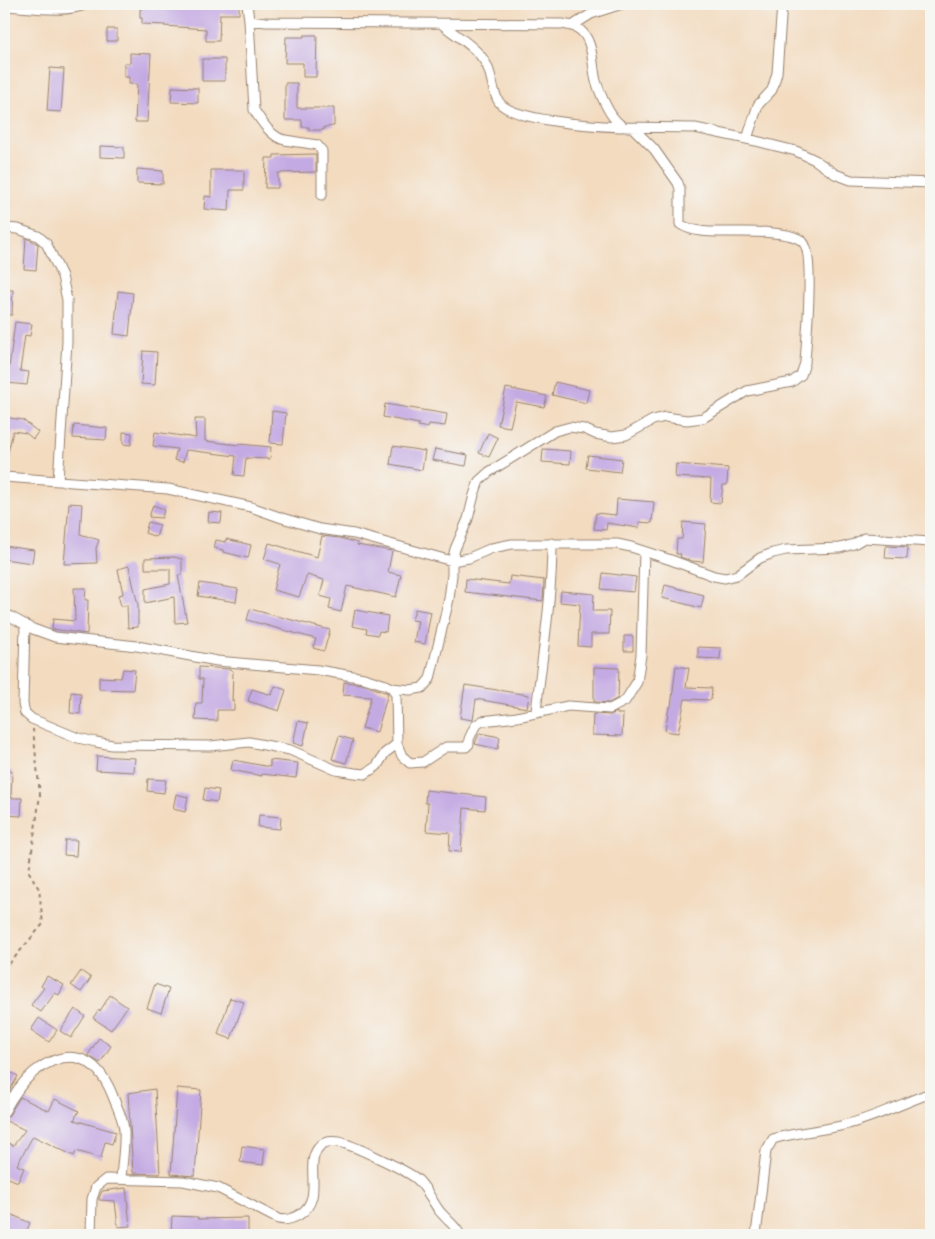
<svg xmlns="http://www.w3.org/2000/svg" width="935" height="1239" font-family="'Libre Bodoni',serif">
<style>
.building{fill:#c4aae3}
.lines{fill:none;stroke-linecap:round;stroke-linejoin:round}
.minor-casing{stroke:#97826f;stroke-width:11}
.path{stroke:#97826f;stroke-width:2;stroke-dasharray:4 4;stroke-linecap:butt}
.minor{stroke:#fff;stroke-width:9}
</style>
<rect width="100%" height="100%" fill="#f6f6f2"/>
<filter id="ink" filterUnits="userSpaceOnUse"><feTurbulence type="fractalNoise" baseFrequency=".02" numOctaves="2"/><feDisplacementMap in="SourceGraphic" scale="10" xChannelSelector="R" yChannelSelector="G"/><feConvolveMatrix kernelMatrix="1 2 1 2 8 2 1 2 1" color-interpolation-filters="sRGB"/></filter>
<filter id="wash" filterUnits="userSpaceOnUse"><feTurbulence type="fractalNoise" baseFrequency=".0096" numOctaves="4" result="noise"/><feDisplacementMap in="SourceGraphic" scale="20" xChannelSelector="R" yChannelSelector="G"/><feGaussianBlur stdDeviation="1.12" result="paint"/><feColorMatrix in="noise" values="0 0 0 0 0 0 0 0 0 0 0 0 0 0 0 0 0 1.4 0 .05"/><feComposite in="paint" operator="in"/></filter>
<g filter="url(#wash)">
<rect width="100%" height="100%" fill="#f3dbc0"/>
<g id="blocks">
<path class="building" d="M 143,4 L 239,4 L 239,14 L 220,14 L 219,41 L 206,41 L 206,29 L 164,26 L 165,25 L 142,24 L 142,18 L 140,18 L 140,9 L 143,9 Z
M 107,29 L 117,29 L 117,41 L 107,41 Z
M 304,35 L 317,35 L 316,77 L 303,77 L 303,63 L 285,63 L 286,37 L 304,37 Z
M 130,53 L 151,54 L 147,122 L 135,122 L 137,84 L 129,84 L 129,77 L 124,77 L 124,63 L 130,63 Z
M 202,59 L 225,59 L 225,81 L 202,81 Z
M 50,68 L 64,69 L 61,112 L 47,111 Z
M 285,83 L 297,83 L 297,108 L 334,108 L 334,126 L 324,127 L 324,130 L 309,130 L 309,127 L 302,127 L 302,120 L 285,120 Z
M 172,87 L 198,88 L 198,103 L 171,102 Z
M 100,146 L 124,147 L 124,158 L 100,157 Z
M 316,154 L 316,172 L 278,173 L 278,188 L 265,188 L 266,158 L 274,158 L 274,155 Z
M 137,169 L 163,171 L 163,184 L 137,183 Z
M 211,170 L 244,170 L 244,190 L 230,190 L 229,211 L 204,209 L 205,196 L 211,197 Z
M 26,238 L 38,244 L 36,270 L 24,269 Z
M 4,290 L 13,290 L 12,315 L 4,315 Z
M 118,291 L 133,293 L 129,336 L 114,334 Z
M 15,322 L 32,324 L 30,336 L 25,335 L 20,371 L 29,372 L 27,385 L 7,383 Z
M 143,351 L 157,352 L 155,385 L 141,384 Z
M 555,382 L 589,390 L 586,403 L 552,395 Z
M 506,388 L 547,396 L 544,407 L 516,402 L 510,427 L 498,425 Z
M 385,404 L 447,414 L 445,426 L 429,424 L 428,428 L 418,426 L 419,424 L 383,417 Z
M 272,411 L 286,413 L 283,444 L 270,443 Z
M 4,417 L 23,420 L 38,432 L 33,439 L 26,433 L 13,431 L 7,457 L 4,456 Z
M 195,419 L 205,419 L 205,441 L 239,445 L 239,444 L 271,447 L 270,459 L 246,458 L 244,476 L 234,475 L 236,456 L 186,450 L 183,462 L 174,460 L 177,449 L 153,446 L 155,432 L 196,438 Z
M 74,425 L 107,428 L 106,440 L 73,438 Z
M 123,432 L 132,433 L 131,445 L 123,444 Z
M 488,433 L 498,438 L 489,457 L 479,453 Z
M 393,446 L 425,451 L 422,470 L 390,464 Z
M 435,449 L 468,455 L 466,466 L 432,460 Z
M 543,449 L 571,451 L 570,464 L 542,462 Z
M 588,455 L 622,459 L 620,472 L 586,468 Z
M 676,464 L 728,468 L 727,485 L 723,485 L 721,503 L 710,502 L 711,479 L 675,477 Z
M 617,499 L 654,502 L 652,523 L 639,522 L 639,528 L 607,523 L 606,530 L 594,529 L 596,513 L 616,515 Z
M 69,503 L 82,504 L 80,534 L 99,540 L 96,548 L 97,563 L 64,564 Z
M 153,505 L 164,509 L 162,518 L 149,517 Z
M 209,512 L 222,513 L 221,523 L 208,522 Z
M 148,522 L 160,525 L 156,537 L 145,533 Z
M 683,522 L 706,524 L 703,562 L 692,561 L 680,557 L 681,554 L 676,554 L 677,539 L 682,539 Z
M 322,536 L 340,538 L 358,543 L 357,545 L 392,551 L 388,572 L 401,575 L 396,597 L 347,586 L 341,612 L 329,609 L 331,599 L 320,596 L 324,580 L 307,575 L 299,597 L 273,590 L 280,564 L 264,559 L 269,543 L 317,557 Z
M 226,539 L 251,545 L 248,558 L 223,552 L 223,550 L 214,548 L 216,540 L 225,542 Z
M 4,546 L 34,550 L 32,563 L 4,559 Z
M 886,546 L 908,547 L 907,559 L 885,558 Z
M 174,557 L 182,559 L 182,575 L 178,575 L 187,622 L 175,623 L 174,597 L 145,603 L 145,589 L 170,584 L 170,569 L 145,569 L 145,558 Z
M 129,566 L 138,605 L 138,627 L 128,628 L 127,605 L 121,606 L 118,595 L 123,594 L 118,569 Z
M 603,573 L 636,577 L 634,592 L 601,589 Z
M 510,576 L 544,580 L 543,601 L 465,592 L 466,579 L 509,584 Z
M 200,583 L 238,589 L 236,602 L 198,596 Z
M 665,585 L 704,595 L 701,608 L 662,598 Z
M 74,588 L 86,588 L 85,600 L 88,600 L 87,634 L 52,629 L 53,619 L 75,621 Z
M 561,591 L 594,594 L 593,611 L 610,611 L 609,634 L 591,634 L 591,647 L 578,646 L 580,604 L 560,602 Z
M 250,609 L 330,630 L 324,651 L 313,648 L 316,639 L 247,620 Z
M 415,609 L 431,612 L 425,644 L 414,642 L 418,621 L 412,620 Z
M 355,610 L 388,616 L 386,632 L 379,631 L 378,635 L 366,633 L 367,629 L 352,626 Z
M 624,636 L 633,636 L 633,651 L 624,651 Z
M 698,647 L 721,648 L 720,659 L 698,658 Z
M 676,666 L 689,668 L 686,687 L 712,688 L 711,700 L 685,699 L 678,733 L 665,731 L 669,707 L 671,707 Z
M 199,667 L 230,669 L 233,671 L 232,701 L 234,701 L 234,710 L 217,710 L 217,721 L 195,720 L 196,703 L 202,703 L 203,679 L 199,679 Z
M 594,667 L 619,668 L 618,698 L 609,703 L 594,702 Z
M 123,669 L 135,670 L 133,690 L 99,689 L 99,677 L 121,678 Z
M 344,682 L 362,684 L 388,693 L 377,732 L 362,728 L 371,697 L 343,695 Z
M 465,685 L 529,695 L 527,708 L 476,699 L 473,720 L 460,718 Z
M 275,686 L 286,690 L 279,711 L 248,701 L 252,689 L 272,695 Z
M 71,692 L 81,693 L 80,714 L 70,713 Z
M 617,712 L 617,714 L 623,714 L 622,736 L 592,735 L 593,714 L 610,715 Z
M 298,721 L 308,723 L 303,746 L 293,743 Z
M 479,733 L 500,737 L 498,749 L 475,744 Z
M 339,736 L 353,740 L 346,763 L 332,759 Z
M 97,756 L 135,758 L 134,772 L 96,770 Z
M 233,760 L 270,767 L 270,760 L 298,763 L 296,778 L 262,774 L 262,776 L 231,770 Z
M 4,770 L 12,771 L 11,798 L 22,798 L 21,816 L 4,815 Z
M 148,779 L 166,780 L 164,793 L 147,791 Z
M 205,788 L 219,790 L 217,802 L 203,800 Z
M 426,790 L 486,797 L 485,810 L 464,808 L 461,852 L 449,851 L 450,833 L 426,831 L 428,803 L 425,803 Z
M 176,794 L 188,797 L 185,812 L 173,809 Z
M 259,815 L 281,817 L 280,829 L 258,827 Z
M 65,840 L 77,840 L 76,856 L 64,855 Z
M 81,971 L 91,978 L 81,992 L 71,985 Z
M 47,976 L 64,985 L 59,995 L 55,993 L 41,1012 L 31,1005 L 44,988 L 41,986 Z
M 155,984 L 169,989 L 161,1013 L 147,1008 Z
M 110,995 L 127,1007 L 111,1030 L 93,1018 L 99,1009 L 100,1011 Z
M 230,998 L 244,1002 L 231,1039 L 218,1034 Z
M 75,1009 L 85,1016 L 71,1038 L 60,1031 Z
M 39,1018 L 57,1030 L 49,1042 L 31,1030 Z
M 99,1038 L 111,1046 L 100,1063 L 88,1055 Z
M 4,1069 L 18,1076 L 4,1100 Z
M 177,1088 L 201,1090 L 195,1176 L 171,1174 Z
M 155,1089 L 160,1174 L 133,1173 L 128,1093 Z
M 20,1097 L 49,1111 L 55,1099 L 79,1111 L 74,1120 L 116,1132 L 112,1144 L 105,1142 L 101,1158 L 76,1151 L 74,1156 L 33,1136 L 17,1165 L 24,1168 L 18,1182 L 4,1176 L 4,1140 L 13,1146 L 25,1130 L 4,1120 L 9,1115 Z
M 242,1146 L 265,1149 L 263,1165 L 240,1162 Z
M 126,1188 L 130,1226 L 118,1227 L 115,1201 L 99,1200 L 99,1198 L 102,1191 Z
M 4,1211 L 30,1223 L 25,1235 L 4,1235 Z
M 172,1216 L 198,1217 L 198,1219 L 248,1218 L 248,1235 L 171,1235 Z"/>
</g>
</g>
<g filter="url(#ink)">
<use href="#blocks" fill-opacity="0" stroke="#97826f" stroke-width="1"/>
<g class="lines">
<defs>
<path id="minor" d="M 247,4 L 249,20 L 254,110 C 261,121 272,138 285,140 C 296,142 307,143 317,145 L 322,151 L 322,195
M 4,6 C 27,7 67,14 87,4
M 249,20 L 266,22 L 562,24 C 568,25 576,26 580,30 C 594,41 592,66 596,81 C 601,96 610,120 624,127 L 695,128 L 756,141 L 796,151 L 815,160 L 835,174 L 851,180 L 931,183
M 442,24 C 456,36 476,47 485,62 C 493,74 491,90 499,102 C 512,121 597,126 621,127
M 572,26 L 591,14 L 622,4
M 747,139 L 758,105 L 772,90 L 777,73 L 782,4
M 4,228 L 18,229 L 38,236 L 46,243 L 62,276 L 67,300 L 67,342 L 58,481
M 4,477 L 168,489 L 251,507 L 282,518 L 320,529 L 354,534 L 452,561 L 469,558 L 492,548 L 512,544 L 617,544 L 631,547 L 671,560 L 714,576 L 725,578 L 737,575 L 760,558 L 773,553 L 786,550 L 840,548 L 854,544 L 864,538 L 931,542
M 4,613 L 33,629 L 55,637 L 137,646 L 217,661 L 318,670 L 364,678 L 386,685 L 392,688 L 410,690 L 422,688 L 430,679 L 449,599 L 452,575 L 452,561 L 455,549 L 468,519 L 474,495 L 479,481 L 489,472 L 555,431 L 570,427 L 584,429 L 595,434 L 612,437 L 626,435 L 653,420 L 665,417 L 687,420 L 703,418 L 747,391 L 792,382 L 801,375 L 805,363 C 806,343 815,253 803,242 C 792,230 746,232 729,232 C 714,232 693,233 680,224 L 680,189 L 678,183 L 654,149 L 633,128
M 25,624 L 23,704 L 25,713 L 32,719 L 78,738 L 96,742 L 112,745 L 210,746 L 249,742 L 290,750 L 336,770 L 355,773 L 365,774 L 377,766 L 385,753 L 397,744
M 392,688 L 396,695 L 397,744 L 402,756 L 410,763 L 423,762 L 446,747 L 466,747 L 469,744 L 469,739 L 475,726 L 482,721 L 517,717 L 568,706 L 610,709 L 625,701 L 637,682 L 641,655 L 644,552
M 536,712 C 542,656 552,600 552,543
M 4,1112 C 11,1099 22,1082 34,1072 C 68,1046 96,1055 112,1094 C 116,1105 123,1117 124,1130 C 125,1146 122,1163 121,1179
M 91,1235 L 92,1199 L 96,1187 L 106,1179 L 183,1181 L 218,1188 L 278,1219 C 286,1221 292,1219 299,1215 C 327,1197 301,1163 321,1145 C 326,1141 333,1141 339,1142 C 351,1144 410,1172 418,1180 C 427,1189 431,1199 438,1209 C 444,1218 456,1225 460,1235
M 756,1235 L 766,1151 L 773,1139 C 796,1132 821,1131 844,1125 C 875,1118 902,1103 931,1093"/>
</defs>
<use href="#minor" class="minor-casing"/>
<path class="path" d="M 4,970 L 43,924 L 39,889 L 29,872 L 40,795 L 33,729"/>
<use href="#minor" class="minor"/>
</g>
</g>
<rect width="935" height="1239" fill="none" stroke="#f6f6f2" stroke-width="20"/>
</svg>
